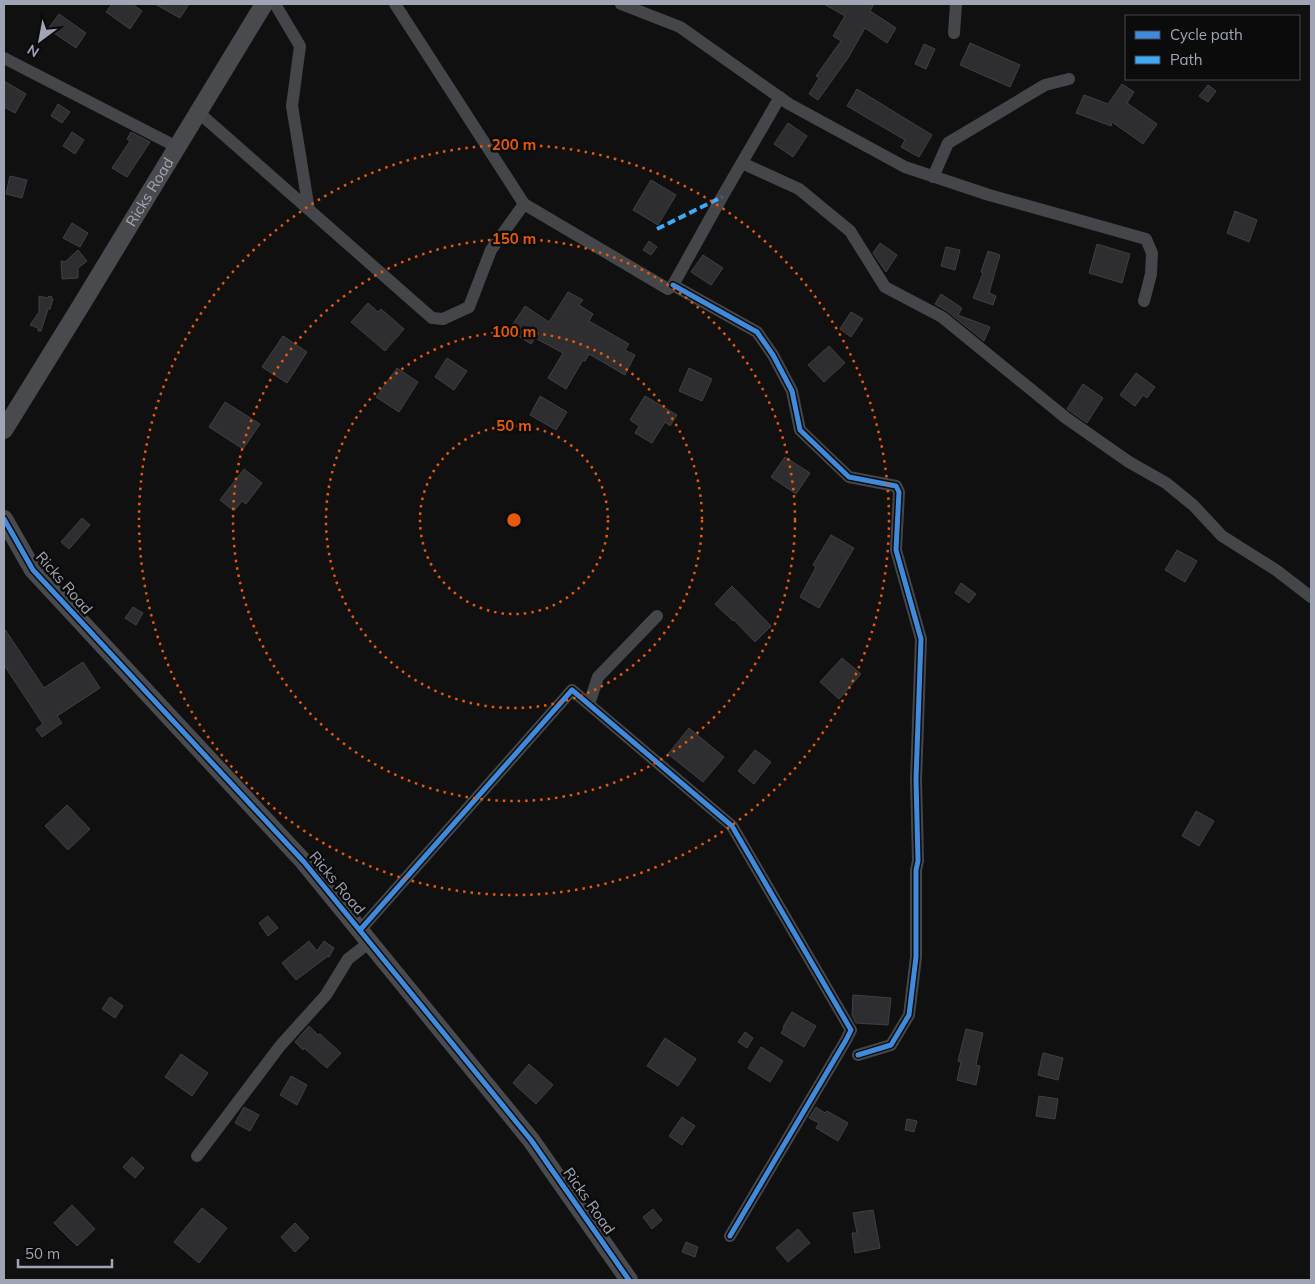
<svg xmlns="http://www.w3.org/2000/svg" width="1315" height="1284" font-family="Mulish,sans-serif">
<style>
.building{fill:#2e2e31;stroke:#3f4045}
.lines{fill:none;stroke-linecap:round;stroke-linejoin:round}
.street{stroke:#44464a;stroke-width:12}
.secondary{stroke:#484a4e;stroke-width:18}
.quiet{stroke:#3fa9f5;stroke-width:4;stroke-dasharray:8 4;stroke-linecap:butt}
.cycleway-casing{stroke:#0b0b0c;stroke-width:8}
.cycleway{stroke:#408adc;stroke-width:5}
.ring{fill:none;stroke:#e8590c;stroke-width:2.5;stroke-dasharray:2.5 5}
.labels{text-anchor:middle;stroke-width:5;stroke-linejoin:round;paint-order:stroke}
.street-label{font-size:15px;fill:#9fa5b4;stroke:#0b0b0c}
.centre{fill:#e8590c;stroke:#0b0b0c;stroke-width:2.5}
.ring-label{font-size:15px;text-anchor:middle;font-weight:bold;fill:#e8590c;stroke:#0b0b0c;stroke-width:5;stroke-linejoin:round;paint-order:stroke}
</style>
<rect width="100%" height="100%" fill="#101011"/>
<path class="building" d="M 112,4 L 132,4 L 142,11 L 130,29 L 106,12 Z
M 155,4 L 189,4 L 180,18 Z
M 824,4 L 874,4 L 870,11 L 896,28 L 887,43 L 865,28 L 848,58 L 818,100 L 809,94 L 819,78 L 816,76 L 841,41 L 833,36 L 845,16 Z
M 59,14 L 86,33 L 76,48 L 48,29 Z
M 970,43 L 1020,65 L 1010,87 L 960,65 Z
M 924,44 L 935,49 L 926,69 L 915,64 Z
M 4,81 L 26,94 L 15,113 L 4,107 Z
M 1122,84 L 1134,92 L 1127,103 L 1157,124 L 1143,144 L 1112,122 L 1111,126 L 1076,113 L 1084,95 L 1108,104 Z
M 1208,85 L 1216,91 L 1208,102 L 1199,96 Z
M 857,89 L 932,135 L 919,157 L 901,147 L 905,140 L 847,106 Z
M 58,104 L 70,112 L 62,123 L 51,116 Z
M 788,123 L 807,136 L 793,157 L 774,144 Z
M 72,132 L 84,140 L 75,154 L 63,146 Z
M 131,132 L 150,142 L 127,177 L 112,168 L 130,141 L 127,139 Z
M 10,176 L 27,180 L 22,198 L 6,194 Z
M 651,180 L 676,195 L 658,225 L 633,210 Z
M 1235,211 L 1257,220 L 1249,242 L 1227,233 Z
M 72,223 L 88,233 L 80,247 L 63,238 Z
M 649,241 L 657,247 L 651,255 L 643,250 Z
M 880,243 L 897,255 L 886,272 L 873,253 Z
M 1097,244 L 1130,254 L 1122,283 L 1089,273 Z
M 946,247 L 960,250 L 955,270 L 941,266 Z
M 78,250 L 87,261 L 78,268 L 78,278 L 62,279 L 61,261 L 65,262 Z
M 988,251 L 1000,255 L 989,293 L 996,296 L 993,305 L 973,298 L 983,273 L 981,272 Z
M 703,255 L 723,268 L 711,285 L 691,272 Z
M 568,292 L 583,300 L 579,305 L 593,314 L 589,321 L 629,344 L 625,350 L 635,355 L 625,375 L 589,354 L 585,361 L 583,360 L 566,389 L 548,378 L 563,353 L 535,338 L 531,344 L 509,330 L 525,306 L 549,322 Z
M 941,294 L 962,308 L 958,315 L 990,327 L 984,341 L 947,311 L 935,304 Z
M 39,296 L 47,298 L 49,296 L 52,297 L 51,299 L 53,299 L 50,309 L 48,309 L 41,331 L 38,331 L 38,328 L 30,325 L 39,312 Z
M 368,303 L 378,312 L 381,309 L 404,329 L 385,351 L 351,322 Z
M 851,312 L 863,319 L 851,337 L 840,329 Z
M 283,336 L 307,352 L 287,383 L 262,367 Z
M 829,346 L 845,363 L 824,382 L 808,365 Z
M 447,358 L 467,371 L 454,390 L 435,377 Z
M 397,368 L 418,382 L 399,412 L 376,397 Z
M 689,368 L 712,379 L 702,401 L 679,391 Z
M 1136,373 L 1155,387 L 1147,398 L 1143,395 L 1135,406 L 1120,395 Z
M 1083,384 L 1103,398 L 1087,423 L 1067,409 Z
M 540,396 L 567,412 L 556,430 L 530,415 Z
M 645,396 L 677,415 L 670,426 L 665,422 L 652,443 L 635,433 L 639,426 L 630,420 Z
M 225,402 L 260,424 L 243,449 L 209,427 Z
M 785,457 L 810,473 L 796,494 L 771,477 Z
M 244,469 L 262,483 L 246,504 L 242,501 L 234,511 L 220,500 Z
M 82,518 L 90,525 L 69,549 L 61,542 Z
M 831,535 L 854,548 L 819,608 L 800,597 L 816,567 L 813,565 Z
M 1177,550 L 1197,561 L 1185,582 L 1165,570 Z
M 961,583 L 976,594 L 969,603 L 955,593 Z
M 732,586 L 771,626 L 755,642 L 734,620 L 733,621 L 715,604 Z
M 133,607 L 143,613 L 136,625 L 125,618 Z
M 4,628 L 44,688 L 83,662 L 100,688 L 57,716 L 62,723 L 42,737 L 36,729 L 43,724 L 4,665 Z
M 842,658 L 861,674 L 839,699 L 820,682 Z
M 689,728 L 724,757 L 703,782 L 668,754 Z
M 755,750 L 771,762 L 754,784 L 738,771 Z
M 67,805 L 90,829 L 68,850 L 45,826 Z
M 1196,811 L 1214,821 L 1199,846 L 1182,836 Z
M 268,916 L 278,928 L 268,936 L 259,923 Z
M 309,941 L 317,951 L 324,941 L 334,948 L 329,957 L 328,956 L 296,980 L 282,963 Z
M 853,995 L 891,998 L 888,1025 L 856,1023 L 852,1015 Z
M 110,997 L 123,1006 L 115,1018 L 102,1009 Z
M 792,1012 L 816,1026 L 804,1047 L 781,1033 L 784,1028 L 783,1027 Z
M 309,1026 L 318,1035 L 320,1034 L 341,1053 L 327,1068 L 304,1048 L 303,1050 L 295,1042 Z
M 966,1029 L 983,1033 L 976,1065 L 980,1066 L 976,1085 L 957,1080 L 961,1062 L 958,1061 Z
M 745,1032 L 753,1038 L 747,1048 L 738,1042 Z
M 665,1038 L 696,1059 L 678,1086 L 647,1066 Z
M 761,1047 L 783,1061 L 770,1082 L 748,1068 Z
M 1043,1053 L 1063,1058 L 1058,1080 L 1038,1075 Z
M 181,1054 L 208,1073 L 192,1096 L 165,1077 Z
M 529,1064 L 553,1085 L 536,1104 L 513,1083 Z
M 291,1076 L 307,1085 L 297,1105 L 280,1095 Z
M 1039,1096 L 1058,1099 L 1055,1119 L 1036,1116 Z
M 244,1107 L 259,1115 L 250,1131 L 235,1123 Z
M 816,1107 L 825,1113 L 827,1111 L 848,1123 L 838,1141 L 816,1128 L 819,1123 L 809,1118 Z
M 682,1117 L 695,1126 L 682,1145 L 669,1136 Z
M 907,1119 L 917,1121 L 914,1132 L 905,1130 Z
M 132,1157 L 144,1168 L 135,1178 L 123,1167 Z
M 72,1205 L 95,1229 L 77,1246 L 54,1223 Z
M 202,1208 L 227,1228 L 199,1263 L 174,1242 Z
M 653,1209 L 662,1220 L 652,1229 L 643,1217 Z
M 873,1210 L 880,1248 L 855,1253 L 852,1233 L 857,1233 L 853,1213 Z
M 295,1223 L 309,1238 L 295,1252 L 281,1237 Z
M 798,1229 L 810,1243 L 788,1262 L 776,1248 Z
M 686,1242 L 698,1247 L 695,1257 L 682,1252 Z"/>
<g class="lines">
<path class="street" d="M 275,4 L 300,46 L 292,106 L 309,210
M 395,4 L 524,204 L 668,289 L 673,285 L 722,197 L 780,97
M 621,4 L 680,27 L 789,104 L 905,167 L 989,195 L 1146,239 L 1152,253 L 1151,274 L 1144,301
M 954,33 L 956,4
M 4,58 L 177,147
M 198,112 L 432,318 L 443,319 L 469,307 L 491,250 L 524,204
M 742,163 L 799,189 L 850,231 L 885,287 L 942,317 L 1066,418 L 1129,462 L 1166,483 L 1193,505 L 1222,536 L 1276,570 L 1311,597
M 933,177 L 948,143 L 1045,85 L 1069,79
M 673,285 L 757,332 L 773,355 L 792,391 L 800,430 L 849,477 L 896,486 L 899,492 L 896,550 L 921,639 L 916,779 L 918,861 L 916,870 L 916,957 L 909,1015 L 891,1045 L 858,1055
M 589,704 L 598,677 L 657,616
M 360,930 L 572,690 L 732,826 L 851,1030 L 846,1040 L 730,1236
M 197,1156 L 280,1046 L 326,995 L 348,959 L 370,942"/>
<g class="secondary">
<path id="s1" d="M 4,430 L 77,312 L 264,4"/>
<path d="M 4,519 L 33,570 L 304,862 L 531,1140 L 629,1280"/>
</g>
<path class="quiet" d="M 657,229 L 722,197"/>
<defs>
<path id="cycleway" d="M 673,285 L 757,332 L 773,355 L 792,391 L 800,430 L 849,477 L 896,486 L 899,492 L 896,550 L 921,639 L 916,779 L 918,861 L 916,870 L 916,957 L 909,1015 L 891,1045 L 858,1055
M 4,519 L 33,570 L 304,862 L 531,1140 L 629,1280
M 360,930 L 572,690 L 732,826 L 851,1030 L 846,1040 L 730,1236"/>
</defs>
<use href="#cycleway" class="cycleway-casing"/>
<use href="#cycleway" class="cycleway"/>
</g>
<g class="ring">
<circle cx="514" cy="520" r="94"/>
<circle cx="514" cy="520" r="188"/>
<circle cx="514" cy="520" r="281"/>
<circle cx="514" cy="520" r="375"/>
</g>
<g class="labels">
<g class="street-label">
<text dy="5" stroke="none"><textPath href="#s1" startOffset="279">Ricks Road</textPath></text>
<text transform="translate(64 583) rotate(49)" y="5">Ricks Road</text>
<text transform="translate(337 883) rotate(50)" y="5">Ricks Road</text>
<text transform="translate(589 1201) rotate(55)" y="5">Ricks Road</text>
</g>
</g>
<circle cx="514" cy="520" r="8" class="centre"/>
<g class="ring-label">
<text x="514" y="150">200 m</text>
<text x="514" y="244">150 m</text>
<text x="514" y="337">100 m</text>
<text x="514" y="431">50 m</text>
</g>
<rect width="1315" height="1284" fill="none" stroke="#9fa5b4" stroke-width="10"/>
<rect x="1125" y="15" width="175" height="65" fill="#0b0b0c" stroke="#46494f"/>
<rect x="1135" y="31" width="25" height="8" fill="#408adc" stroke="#46494f"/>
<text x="1170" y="40" font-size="15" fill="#9fa5b4">Cycle path</text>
<rect x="1135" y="56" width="25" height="8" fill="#3fa9f5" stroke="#46494f"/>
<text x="1170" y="65" font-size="15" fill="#9fa5b4">Path</text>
<g transform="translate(40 40) rotate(212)" stroke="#0b0b0c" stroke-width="4" paint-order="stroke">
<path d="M0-4L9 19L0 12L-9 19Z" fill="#9fa5b4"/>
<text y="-8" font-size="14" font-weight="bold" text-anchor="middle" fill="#9fa5b4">N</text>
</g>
<path d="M18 1259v8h94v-8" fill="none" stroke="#9fa5b4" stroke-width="2.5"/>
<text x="25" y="1259" font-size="15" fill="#9fa5b4" stroke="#0b0b0c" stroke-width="4" paint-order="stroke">50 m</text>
</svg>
